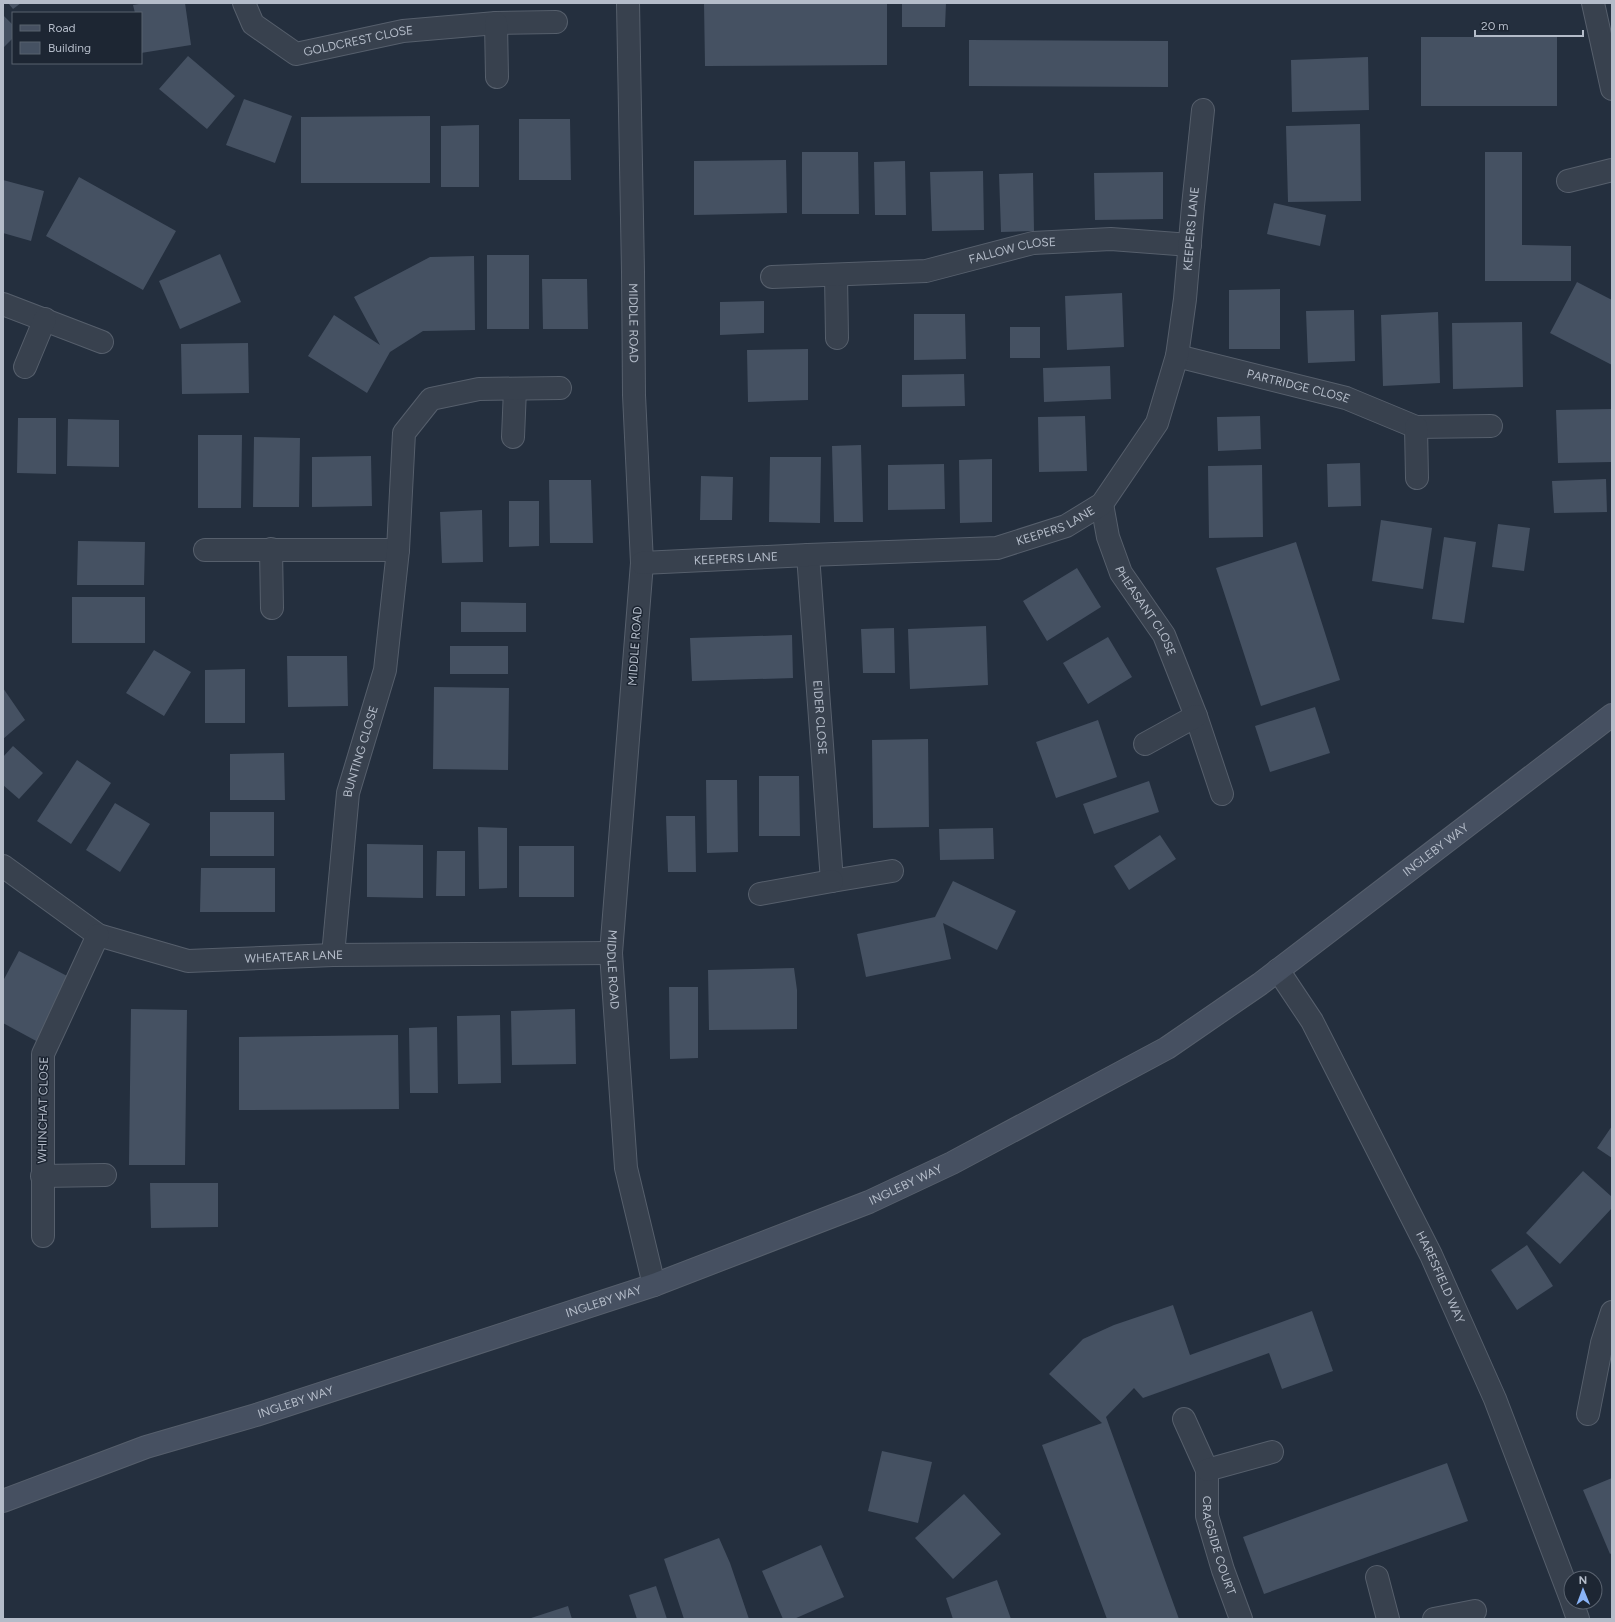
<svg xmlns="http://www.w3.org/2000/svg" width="1615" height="1622" font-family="Figtree,sans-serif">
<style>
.building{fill:#455162}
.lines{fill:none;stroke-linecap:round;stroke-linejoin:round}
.street-casing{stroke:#565f6c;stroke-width:24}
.secondary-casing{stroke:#565f6c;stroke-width:24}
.street{stroke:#38414e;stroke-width:22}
.secondary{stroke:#465061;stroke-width:22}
.labels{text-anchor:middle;stroke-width:3;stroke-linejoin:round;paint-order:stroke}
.street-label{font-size:12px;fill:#b4bcc9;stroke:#1d2633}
</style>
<rect width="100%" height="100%" fill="#242f3e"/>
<path class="building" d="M 8,3 L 21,3 L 13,9 Z
M 145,3 L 185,3 L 191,45 L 141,53 L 141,13 L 135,13 L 133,5 Z
M 704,3 L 887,3 L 887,65 L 705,66 Z
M 902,3 L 946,3 L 945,27 L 902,27 Z
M 3,15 L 13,25 L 13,38 L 3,48 Z
M 1421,37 L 1557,37 L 1557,106 L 1421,106 Z
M 969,40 L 1168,41 L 1168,87 L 969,86 Z
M 188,56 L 235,96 L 207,129 L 159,89 Z
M 1368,57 L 1369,110 L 1292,112 L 1291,60 Z
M 244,99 L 292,116 L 275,163 L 226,145 Z
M 430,116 L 430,183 L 301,183 L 301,117 Z
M 519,119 L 570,119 L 571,180 L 519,180 Z
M 1360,124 L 1361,201 L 1288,202 L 1286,126 Z
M 479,125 L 479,187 L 441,187 L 441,126 Z
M 802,152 L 858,152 L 859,214 L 802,214 Z
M 1485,152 L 1522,152 L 1522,245 L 1571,246 L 1571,281 L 1485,281 Z
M 786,160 L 787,213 L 694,215 L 694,161 Z
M 905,161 L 906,215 L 875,215 L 874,162 Z
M 983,171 L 984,230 L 932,231 L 930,172 Z
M 1163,172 L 1163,219 L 1095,220 L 1094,173 Z
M 1033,173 L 1034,231 L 1001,232 L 999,174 Z
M 79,177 L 176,231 L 143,290 L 46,236 Z
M 3,180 L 44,191 L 31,241 L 3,233 Z
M 1274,203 L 1326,215 L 1320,246 L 1267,234 Z
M 220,254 L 241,302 L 180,329 L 159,281 Z
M 487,255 L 529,255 L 529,329 L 487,329 Z
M 474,256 L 475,330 L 423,331 L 390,352 L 367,393 L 308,356 L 334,315 L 380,345 L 354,297 L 430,257 Z
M 542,279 L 587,279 L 588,329 L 543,329 Z
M 1577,282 L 1612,300 L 1612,365 L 1550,333 Z
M 1280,289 L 1280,349 L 1229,349 L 1229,290 Z
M 1122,293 L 1124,347 L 1067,350 L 1065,296 Z
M 764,301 L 764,333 L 720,335 L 720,302 Z
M 1354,310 L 1355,361 L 1308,363 L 1306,311 Z
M 1438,312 L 1440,383 L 1383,386 L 1381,315 Z
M 914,314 L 965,314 L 966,359 L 914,360 Z
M 1522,322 L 1523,387 L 1453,389 L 1452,323 Z
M 1010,327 L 1040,327 L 1040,358 L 1010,358 Z
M 248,343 L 249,393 L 182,394 L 181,344 Z
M 808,349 L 808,400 L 748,402 L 747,350 Z
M 1110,366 L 1111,399 L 1044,402 L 1043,368 Z
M 964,374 L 965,406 L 902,407 L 902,375 Z
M 1612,409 L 1612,462 L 1558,463 L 1556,410 Z
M 1085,416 L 1087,471 L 1039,472 L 1038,417 Z
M 1260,416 L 1261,449 L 1218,451 L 1217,417 Z
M 18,418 L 56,418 L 56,474 L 17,473 Z
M 68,419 L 119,420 L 119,467 L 67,466 Z
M 198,435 L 242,435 L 241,508 L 198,508 Z
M 254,437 L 300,438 L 299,507 L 253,507 Z
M 861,445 L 863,522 L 834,522 L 832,446 Z
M 371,456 L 372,506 L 312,507 L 312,457 Z
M 770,457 L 821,457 L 820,523 L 769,522 Z
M 992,459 L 992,522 L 960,523 L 959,460 Z
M 1360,463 L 1361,506 L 1328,507 L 1327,464 Z
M 944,464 L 945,509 L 888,510 L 888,465 Z
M 1262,465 L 1263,537 L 1209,538 L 1208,466 Z
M 701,476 L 733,477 L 732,520 L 700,520 Z
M 1606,479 L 1607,512 L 1554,513 L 1552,481 Z
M 549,480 L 591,480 L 593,543 L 550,543 Z
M 509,501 L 539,501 L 539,546 L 509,547 Z
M 482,510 L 483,562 L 442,563 L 440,512 Z
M 1381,520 L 1432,528 L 1423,589 L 1372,581 Z
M 1498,524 L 1530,528 L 1524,571 L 1492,567 Z
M 1444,537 L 1476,542 L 1464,623 L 1432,619 Z
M 78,541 L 145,542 L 144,585 L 77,585 Z
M 1296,542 L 1340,680 L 1261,706 L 1216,568 Z
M 1077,568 L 1101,607 L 1047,641 L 1023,601 Z
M 72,597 L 145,597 L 145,643 L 72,643 Z
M 461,602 L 526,603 L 526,632 L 461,632 Z
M 986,626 L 988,685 L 910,689 L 908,629 Z
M 894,628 L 895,673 L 863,673 L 861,629 Z
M 792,635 L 793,678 L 692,681 L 690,638 Z
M 1108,637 L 1132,677 L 1088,704 L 1063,663 Z
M 450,646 L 508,646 L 508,674 L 450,674 Z
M 154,650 L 191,672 L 164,716 L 126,693 Z
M 287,656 L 347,656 L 348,706 L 288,707 Z
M 245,669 L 245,723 L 205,723 L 205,670 Z
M 434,687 L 509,688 L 508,770 L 433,769 Z
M 3,688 L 25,720 L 3,739 Z
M 1315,707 L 1330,753 L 1270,772 L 1255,726 Z
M 1098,720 L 1117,777 L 1056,798 L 1036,742 Z
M 928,739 L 929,827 L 873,828 L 872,740 Z
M 13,746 L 43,773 L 19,799 L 3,785 L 3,757 Z
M 284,753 L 285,800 L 230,800 L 230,754 Z
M 77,760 L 111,783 L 71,844 L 37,821 Z
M 759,776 L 799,776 L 800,836 L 759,836 Z
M 706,780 L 737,780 L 738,852 L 707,853 Z
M 1149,781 L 1159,812 L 1094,834 L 1083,804 Z
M 115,803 L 150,824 L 120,872 L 86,850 Z
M 210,812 L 274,812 L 274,856 L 210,856 Z
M 666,816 L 695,816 L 696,872 L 668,872 Z
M 478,827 L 507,828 L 507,888 L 479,889 Z
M 993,828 L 994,859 L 940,860 L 939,829 Z
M 1160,835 L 1176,859 L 1129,890 L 1114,866 Z
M 367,844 L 423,845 L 423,898 L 367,897 Z
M 519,846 L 574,846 L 574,897 L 519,897 Z
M 437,851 L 465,851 L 465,896 L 436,896 Z
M 201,868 L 275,868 L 275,912 L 200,912 Z
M 953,881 L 1016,911 L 997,950 L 943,923 L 951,959 L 866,977 L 857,934 L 935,917 Z
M 19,951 L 71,978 L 38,1042 L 3,1023 L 3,981 Z
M 794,968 L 797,990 L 797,1029 L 709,1030 L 708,970 Z
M 669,987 L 698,987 L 698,1058 L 670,1059 Z
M 131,1009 L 187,1010 L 185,1165 L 129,1165 Z
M 575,1009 L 576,1064 L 512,1065 L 511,1011 Z
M 500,1015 L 501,1083 L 458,1084 L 457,1016 Z
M 437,1027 L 438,1093 L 410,1093 L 409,1028 Z
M 398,1035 L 399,1109 L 239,1110 L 239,1037 Z
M 1612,1126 L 1612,1158 L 1597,1148 Z
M 1583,1171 L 1612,1197 L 1612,1208 L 1560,1264 L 1526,1233 Z
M 150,1183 L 218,1183 L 218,1227 L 151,1228 Z
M 1527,1245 L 1553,1286 L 1517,1310 L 1491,1270 Z
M 1173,1305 L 1190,1355 L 1312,1311 L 1333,1371 L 1282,1389 L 1269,1353 L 1143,1398 L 1134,1388 L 1106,1417 L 1179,1619 L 1107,1619 L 1042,1445 L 1102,1423 L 1049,1374 L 1083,1339 L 1114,1325 Z
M 882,1451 L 932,1462 L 918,1523 L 868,1511 Z
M 1447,1463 L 1468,1521 L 1264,1594 L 1243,1537 Z
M 1612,1478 L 1612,1553 L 1610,1554 L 1583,1490 Z
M 964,1494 L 1001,1534 L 953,1579 L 915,1538 Z
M 719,1538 L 730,1563 L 749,1619 L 684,1619 L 664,1559 Z
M 821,1545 L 844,1597 L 794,1619 L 783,1619 L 762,1571 Z
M 997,1580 L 1011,1619 L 953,1619 L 946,1598 Z
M 656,1586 L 667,1619 L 637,1619 L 629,1595 Z
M 568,1606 L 572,1619 L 528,1619 Z"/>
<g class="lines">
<defs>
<g id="street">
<path id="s1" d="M 244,3 L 253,24 L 296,54 L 403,31 L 496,23 L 556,22"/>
<path id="s2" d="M 628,3 L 633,272 L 634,395 L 642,563 L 611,953 L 626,1168 L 654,1285"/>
<path d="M 1593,3 L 1612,89"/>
<path d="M 496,23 L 497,77"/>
<path d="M 1568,181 L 1612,170"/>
<path d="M 836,275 L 837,338"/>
<path id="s3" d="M 772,277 L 926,271 L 1033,243 L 1111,239 L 1190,245"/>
<path d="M 3,304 L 102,342"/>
<path id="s4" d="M 1177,356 L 1346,398 L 1416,427 L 1491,426"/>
<path d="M 25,367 L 45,319"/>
<path d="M 1416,427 L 1417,478"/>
<path d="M 513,437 L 515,389"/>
<path id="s5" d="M 1102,504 L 1108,537 L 1121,573 L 1164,635 L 1196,716 L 1222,794"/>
<path d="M 271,549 L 272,608"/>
<path d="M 205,550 L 398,550"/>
<path id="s6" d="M 808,555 L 832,881 L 892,871"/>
<path id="s7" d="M 642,563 L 808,555 L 997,548 L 1066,526 L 1102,504 L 1157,423 L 1177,356 L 1185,299 L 1193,206 L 1203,110"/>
<path d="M 1145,744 L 1196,716"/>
<path id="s8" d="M 3,866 L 98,935 L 188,961 L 333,955 L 611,953"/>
<path d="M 760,894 L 832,881"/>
<path id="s9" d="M 333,955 L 348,793 L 385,670 L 398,550 L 404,433 L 431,399 L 479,389 L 560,388"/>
<path id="s10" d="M 1278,970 L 1312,1021 L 1431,1255 L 1495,1399 L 1571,1599"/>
<path d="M 42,1176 L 105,1175"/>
<path d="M 43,1236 L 43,1054 L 98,935"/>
<path d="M 1588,1414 L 1602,1343 L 1612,1312"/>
<path id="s11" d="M 1184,1419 L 1207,1470 L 1207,1516 L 1223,1570 L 1241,1619"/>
<path d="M 1207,1470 L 1272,1452"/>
<path d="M 1377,1577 L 1388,1619"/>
<path d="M 1572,1602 L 1578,1619"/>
<path d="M 1434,1619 L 1475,1611"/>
</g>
<g id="secondary">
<path id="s12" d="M 3,1501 L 146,1447 L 256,1415 L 654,1285 L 869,1202 L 952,1163 L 1167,1048 L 1260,984 L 1612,715"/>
</g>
</defs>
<use href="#street" class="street-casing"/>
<use href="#secondary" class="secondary-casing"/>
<use href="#street" class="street"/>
<use href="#secondary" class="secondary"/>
</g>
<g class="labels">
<g class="street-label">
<text dy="4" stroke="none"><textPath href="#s1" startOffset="139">GOLDCREST CLOSE</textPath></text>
<text dy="4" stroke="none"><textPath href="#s7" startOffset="766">KEEPERS LANE</textPath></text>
<text dy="4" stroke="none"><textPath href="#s3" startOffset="243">FALLOW CLOSE</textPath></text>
<text dy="4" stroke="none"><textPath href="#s2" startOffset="320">MIDDLE ROAD</textPath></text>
<text dy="4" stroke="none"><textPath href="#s4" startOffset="125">PARTRIDGE CLOSE</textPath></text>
<text dy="4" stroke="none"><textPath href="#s7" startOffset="418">KEEPERS LANE</textPath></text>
<text dy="4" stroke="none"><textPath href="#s7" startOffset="94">KEEPERS LANE</textPath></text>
<text dy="4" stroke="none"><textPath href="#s5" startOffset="117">PHEASANT CLOSE</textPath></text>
<text transform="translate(635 646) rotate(-86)" y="4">MIDDLE ROAD</text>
<text dy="4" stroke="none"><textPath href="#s6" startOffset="163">EIDER CLOSE</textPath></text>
<text dy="4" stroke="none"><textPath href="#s9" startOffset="206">BUNTING CLOSE</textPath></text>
<text dy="4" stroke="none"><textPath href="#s12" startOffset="1586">INGLEBY WAY</textPath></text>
<text dy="4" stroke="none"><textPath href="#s8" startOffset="317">WHEATEAR LANE</textPath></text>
<text dy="4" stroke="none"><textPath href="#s2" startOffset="968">MIDDLE ROAD</textPath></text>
<text transform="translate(43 1110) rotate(-89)" y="4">WHINCHAT CLOSE</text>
<text dy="4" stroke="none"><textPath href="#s12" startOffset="957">INGLEBY WAY</textPath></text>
<text dy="4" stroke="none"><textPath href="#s10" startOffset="348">HARESFIELD WAY</textPath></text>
<text dy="4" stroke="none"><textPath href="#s12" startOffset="633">INGLEBY WAY</textPath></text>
<text dy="4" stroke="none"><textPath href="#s12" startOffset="309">INGLEBY WAY</textPath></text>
<text dy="4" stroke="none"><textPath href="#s11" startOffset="133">CRAGSIDE COURT</textPath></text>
</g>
</g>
<rect width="1615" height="1622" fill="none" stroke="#b4bcc9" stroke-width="8"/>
<rect x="12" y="12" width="130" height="52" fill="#1d2633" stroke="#59626f"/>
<rect x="20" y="25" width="20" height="6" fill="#465061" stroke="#59626f"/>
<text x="48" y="32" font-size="12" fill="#b4bcc9">Road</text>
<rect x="20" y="42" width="20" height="12" fill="#455162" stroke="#59626f"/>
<text x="48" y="52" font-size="12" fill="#b4bcc9">Building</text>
<g transform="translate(1583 1590) rotate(359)"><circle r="19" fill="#1d2633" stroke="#59626f"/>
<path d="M0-3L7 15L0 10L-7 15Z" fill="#8ab4f8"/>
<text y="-6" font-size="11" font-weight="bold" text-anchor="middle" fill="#b4bcc9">N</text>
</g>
<path d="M1475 30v6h108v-6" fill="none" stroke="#b4bcc9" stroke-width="2"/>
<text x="1481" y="30" font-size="12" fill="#b4bcc9" stroke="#1d2633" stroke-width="3" paint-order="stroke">20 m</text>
</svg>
